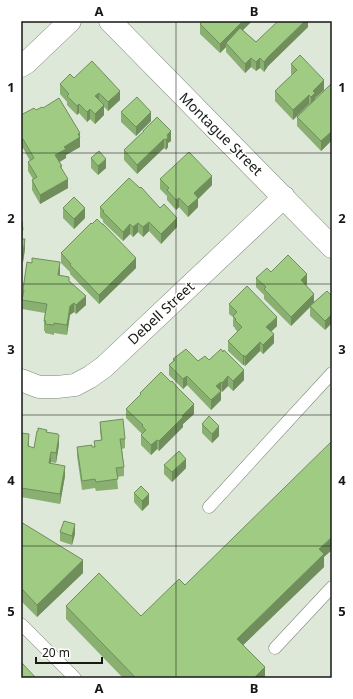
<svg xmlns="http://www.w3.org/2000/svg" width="353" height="699" font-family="'Noto Sans',sans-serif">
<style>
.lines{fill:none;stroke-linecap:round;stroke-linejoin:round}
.service-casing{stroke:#7d8578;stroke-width:13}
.minor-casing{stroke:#7d8578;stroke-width:23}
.service{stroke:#fff;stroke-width:12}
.minor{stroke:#fff;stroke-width:22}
.wall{fill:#89af71}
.shaded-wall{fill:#6f8e5c}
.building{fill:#9fcb83;stroke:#6f8e5c}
.grid{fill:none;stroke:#161914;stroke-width:1;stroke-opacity:0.55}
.labels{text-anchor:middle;stroke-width:3;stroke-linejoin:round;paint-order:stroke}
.street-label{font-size:14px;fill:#161914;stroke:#fff}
.neatline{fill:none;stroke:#161914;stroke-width:1.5}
.grid-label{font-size:13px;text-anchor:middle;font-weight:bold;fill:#161914}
</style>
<rect width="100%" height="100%" fill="#dee8d9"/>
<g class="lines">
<defs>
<path id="service" d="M 209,507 L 332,373
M 21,624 L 75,678
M 275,648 L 332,587"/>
<path id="minor" d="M 110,21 L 332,247
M 21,66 L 26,63 L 70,21
M 21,380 L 39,387 L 57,387 L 75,385 L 90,377 L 104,367 L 284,197"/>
</defs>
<use href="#service" class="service-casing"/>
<use href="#minor" class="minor-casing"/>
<use href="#service" class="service"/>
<use href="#minor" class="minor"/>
</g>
<path class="wall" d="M 203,21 L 252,21 L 243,30 L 256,42 L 308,21 L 308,27 L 268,66 L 264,72 L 260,68 L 256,71 L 251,67 L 245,73 L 226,52 L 226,47 L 220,53 L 200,34 L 200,24 Z
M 291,64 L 324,90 L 315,98 L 315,99 L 332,83 L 332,140 L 321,151 L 297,126 L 297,117 L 309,105 L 309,104 L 293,120 L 275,101 L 275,91 L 292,75 L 291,74 Z
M 74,78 L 120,100 L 108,111 L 104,107 L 104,115 L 95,124 L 90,119 L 87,122 L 79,113 L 77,115 L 67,105 L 67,102 L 60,94 L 60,84 Z
M 43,108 L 80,136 L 80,147 L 66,155 L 66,158 L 60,162 L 68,188 L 40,204 L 32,190 L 32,180 L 33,179 L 28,171 L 28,162 L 30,161 L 23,148 L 22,149 L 21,147 L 21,115 Z
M 121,112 L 151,121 L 136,136 L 121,122 Z
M 143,131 L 171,141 L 168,143 L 168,147 L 166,150 L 164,148 L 137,174 L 124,160 L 124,150 L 143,132 Z
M 91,158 L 106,168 L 98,175 L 91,168 Z
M 160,179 L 212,185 L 198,199 L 198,207 L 188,217 L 179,207 L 176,210 L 167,200 L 167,196 L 160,189 Z
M 100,207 L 177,227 L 161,244 L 149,231 L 143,237 L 138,232 L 133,237 L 130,234 L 123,241 L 103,222 L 103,220 L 100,217 Z
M 63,208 L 85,218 L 74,229 L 63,218 Z
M 21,221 L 23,230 L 23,239 L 25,249 L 23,262 L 21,262 Z
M 61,253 L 136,268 L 99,304 L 70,274 L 70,272 L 61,263 Z
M 60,272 L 60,276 L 69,281 L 86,305 L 76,314 L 74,312 L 70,315 L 67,335 L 54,333 L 54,335 L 45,333 L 45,331 L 44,331 L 44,321 L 45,313 L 22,309 L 23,289 Z
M 271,272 L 307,284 L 306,285 L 314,302 L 327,291 L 325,330 L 310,316 L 310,307 L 291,326 L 264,299 L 264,295 L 256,287 L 256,278 Z
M 229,304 L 277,326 L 271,332 L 274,343 L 263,354 L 260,351 L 245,366 L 244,365 L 243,365 L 228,351 L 228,341 L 238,332 L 235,329 L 235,328 L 233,326 L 233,317 L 229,314 Z
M 173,359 L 198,361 L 209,360 L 244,380 L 233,391 L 228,386 L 222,392 L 221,391 L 221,400 L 211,410 L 187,385 L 183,389 L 169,375 L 169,365 L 173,361 Z
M 176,387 L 194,414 L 183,424 L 183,427 L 159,451 L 157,449 L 151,455 L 141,445 L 141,435 L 142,434 L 126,418 L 126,409 L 140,395 L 140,393 Z
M 100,422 L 125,439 L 125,448 L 122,449 L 124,467 L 124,476 L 117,477 L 118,489 L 96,491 L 95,488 L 82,490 L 77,456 L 77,447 L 94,447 L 94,441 L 101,440 L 100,431 Z
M 202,424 L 219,436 L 212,443 L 202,433 Z
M 47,432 L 59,445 L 56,463 L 51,462 L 51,464 L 65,476 L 60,504 L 21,497 L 21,433 L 29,444 L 29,447 L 34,448 Z
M 164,465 L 186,468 L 172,482 L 164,474 Z
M 134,493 L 149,504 L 142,511 L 134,502 Z
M 21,522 L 83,573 L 37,617 L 21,601 Z
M 60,532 L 75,534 L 72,545 L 60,541 Z
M 324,557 L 324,567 L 243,645 L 265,678 L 123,678 L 66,619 L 66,606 L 141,616 L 185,585 Z"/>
<path class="shaded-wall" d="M 243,21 L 252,21 L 228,45 L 226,43 L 226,47 L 220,53 L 220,44 Z
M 305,21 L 308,21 L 308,27 L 268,66 L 264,72 L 264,62 L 268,57 Z
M 251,58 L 251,67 L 245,73 L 245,64 Z
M 260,58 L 260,68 L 256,71 L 256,62 Z
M 324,80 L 324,90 L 315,98 L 315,102 L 311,106 L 311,97 L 313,91 Z
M 120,91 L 120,100 L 108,111 L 108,102 Z
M 99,93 L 99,102 L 95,96 Z
M 309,95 L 309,104 L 293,120 L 293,110 Z
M 79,104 L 79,113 L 77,115 L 77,106 Z
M 104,105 L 104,115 L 95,124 L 95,114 Z
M 90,109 L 90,119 L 87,122 L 87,112 Z
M 151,112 L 151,121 L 136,136 L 136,127 Z
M 171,131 L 171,141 L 168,143 L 168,147 L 166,150 L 166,140 L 167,135 Z
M 332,131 L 332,140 L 321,151 L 321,141 Z
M 80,133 L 80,147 L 66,155 L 66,158 L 55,164 L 55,155 Z
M 23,139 L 23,148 L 22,149 L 22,140 Z
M 164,139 L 164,148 L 137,174 L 137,165 Z
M 106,159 L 106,168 L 98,175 L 98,166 Z
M 212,176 L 212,185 L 198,199 L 198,207 L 188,217 L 188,207 L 194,193 Z
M 68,179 L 68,188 L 40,204 L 40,195 Z
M 179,198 L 179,207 L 176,210 L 176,200 Z
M 85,208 L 85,218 L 74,229 L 74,219 Z
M 177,218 L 177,227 L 161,244 L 161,234 Z
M 149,222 L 149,231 L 143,237 L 143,227 Z
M 138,223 L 138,232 L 133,237 L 133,227 Z
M 130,224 L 130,234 L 123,241 L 123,232 Z
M 25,239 L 25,249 L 23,262 L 23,253 Z
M 136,258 L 136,268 L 99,304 L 99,295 Z
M 60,262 L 60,272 L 58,285 L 58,275 Z
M 307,274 L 307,284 L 301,290 L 301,280 Z
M 314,294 L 314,303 L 291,326 L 291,317 Z
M 86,296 L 86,305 L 76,314 L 76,305 Z
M 74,303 L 74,312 L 70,315 L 67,335 L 67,325 L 70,306 Z
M 332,314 L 332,323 L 325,330 L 325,321 Z
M 277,317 L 277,326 L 266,336 L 266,327 Z
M 274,334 L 274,343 L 263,354 L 263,345 Z
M 260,342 L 260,351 L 245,366 L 245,357 Z
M 244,355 L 244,365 L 243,365 L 243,356 Z
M 244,370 L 244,380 L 233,391 L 233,381 Z
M 187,376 L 187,385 L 183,389 L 183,379 Z
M 228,376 L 228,386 L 222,392 L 222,383 Z
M 221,382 L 221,400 L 211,410 L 211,400 L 216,386 Z
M 194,404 L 194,414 L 183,424 L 183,427 L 159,451 L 159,441 Z
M 219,426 L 219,436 L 212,443 L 212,434 Z
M 29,434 L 29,444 L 28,456 L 28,446 Z
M 59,436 L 59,445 L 56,463 L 56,453 Z
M 157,440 L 157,449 L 151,455 L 151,445 Z
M 51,452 L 51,462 L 49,473 L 49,463 Z
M 186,459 L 186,468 L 172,482 L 172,472 Z
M 65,466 L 65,476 L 60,504 L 60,494 Z
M 149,494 L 149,504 L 142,511 L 142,501 Z
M 75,524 L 75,534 L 72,545 L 72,536 Z
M 332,537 L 332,550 L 324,557 L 324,567 L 237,651 L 237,639 L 319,549 Z
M 83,560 L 83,573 L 37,617 L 37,605 Z
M 265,667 L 265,678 L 254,678 Z"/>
<path class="building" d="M 203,21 L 243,21 L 220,44 L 200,24 Z
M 278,21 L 305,21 L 268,57 L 264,62 L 260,58 L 256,62 L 251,58 L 245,64 L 226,43 L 240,28 L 256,42 Z
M 300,55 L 324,80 L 313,91 L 315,93 L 311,97 L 309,95 L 293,110 L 275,91 L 297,70 L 291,64 Z
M 92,61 L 120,91 L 108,102 L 99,93 L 95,96 L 104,105 L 95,114 L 90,109 L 87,112 L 79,104 L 77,106 L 67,96 L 69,94 L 60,84 L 70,74 L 74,78 Z
M 332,83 L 332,131 L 321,141 L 297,117 Z
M 137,97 L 151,112 L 136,127 L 121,112 Z
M 59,98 L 80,133 L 78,134 L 80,137 L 64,147 L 66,149 L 55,155 L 62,166 L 60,166 L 68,179 L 40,195 L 32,180 L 37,177 L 28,162 L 34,158 L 23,139 L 22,140 L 21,138 L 21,115 L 34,108 L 36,110 L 42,107 L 43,108 Z
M 157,117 L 171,131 L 167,135 L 168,137 L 166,140 L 164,139 L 137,165 L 124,150 L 144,131 L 143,131 Z
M 99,151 L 106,159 L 98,166 L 91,158 Z
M 189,152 L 212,176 L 194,193 L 198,198 L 188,207 L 179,198 L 176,200 L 167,190 L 169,188 L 160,179 Z
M 129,178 L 140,188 L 141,187 L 160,208 L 164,204 L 177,218 L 161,234 L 149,222 L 143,227 L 138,223 L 133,227 L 130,224 L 123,232 L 103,212 L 104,211 L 100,207 Z
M 74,197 L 85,208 L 74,219 L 63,208 Z
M 97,219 L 102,224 L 103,224 L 136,258 L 99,295 L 70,265 L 71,264 L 61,253 L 91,223 L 92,224 Z
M 21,221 L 22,221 L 23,230 L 21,230 Z
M 21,239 L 25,239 L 23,253 L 21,253 Z
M 288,255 L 307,274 L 301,280 L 314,294 L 291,317 L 264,289 L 266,287 L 256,278 L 267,268 L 271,272 Z
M 32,258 L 60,262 L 58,275 L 69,277 L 69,281 L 86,296 L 76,305 L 74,303 L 70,306 L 67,325 L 54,323 L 54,325 L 45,324 L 46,321 L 44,321 L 47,304 L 22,300 L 24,290 L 23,289 L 27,262 L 32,263 Z
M 247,286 L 277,317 L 266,327 L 274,334 L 263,345 L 260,342 L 245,357 L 244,355 L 243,356 L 228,341 L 242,327 L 235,320 L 236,319 L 233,316 L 237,312 L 229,304 Z
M 327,291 L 332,296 L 332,314 L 325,321 L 310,306 Z
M 186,349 L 198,361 L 205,356 L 209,360 L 221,349 L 223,352 L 224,350 L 244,370 L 233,381 L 228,376 L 222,383 L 221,382 L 216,386 L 221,391 L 211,400 L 187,376 L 183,379 L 169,365 L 175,360 L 173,359 Z
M 161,372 L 171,382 L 172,381 L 176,386 L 194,404 L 182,416 L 183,417 L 159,441 L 157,440 L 151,445 L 141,435 L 146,430 L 142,426 L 143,425 L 126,409 L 141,394 L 140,393 Z
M 209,416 L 219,426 L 212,434 L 202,424 Z
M 123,419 L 125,439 L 120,439 L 124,467 L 116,468 L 118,479 L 96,482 L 95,479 L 82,481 L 77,447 L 92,445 L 92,447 L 95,447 L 94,441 L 102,440 L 100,422 Z
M 38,428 L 47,430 L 46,432 L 58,434 L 59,436 L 56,453 L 51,452 L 49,463 L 65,466 L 60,494 L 21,488 L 21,433 L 29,434 L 28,446 L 34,448 L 37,431 L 38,431 Z
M 332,441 L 332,537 L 319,549 L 324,554 L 237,639 L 265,667 L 254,678 L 136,678 L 66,606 L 99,573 L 141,616 L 179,579 L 185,585 Z
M 179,451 L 186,459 L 172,472 L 164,465 Z
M 141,486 L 149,494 L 142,501 L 134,493 Z
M 64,521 L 75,524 L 72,536 L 60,532 Z
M 21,522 L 83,560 L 37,605 L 21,588 Z
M 21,662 L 36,678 L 21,678 Z"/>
<path class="grid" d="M 176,21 L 176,678M 21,153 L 332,153M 21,284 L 332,284M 21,415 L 332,415M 21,546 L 332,546"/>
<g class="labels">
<g class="street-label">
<text transform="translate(221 134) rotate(45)" y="5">Montague Street</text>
<text transform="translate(161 313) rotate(-43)" y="5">Debell Street</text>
</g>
</g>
<rect width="353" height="699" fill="none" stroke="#ffffff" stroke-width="44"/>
<path d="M36 657v6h66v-6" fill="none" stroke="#161914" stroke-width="2"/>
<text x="42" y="657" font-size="12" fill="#161914" stroke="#ffffff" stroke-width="3" paint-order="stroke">20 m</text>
<rect x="22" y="22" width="309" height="655" class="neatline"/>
<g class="grid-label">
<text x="99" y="16">A</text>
<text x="254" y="16">B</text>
<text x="11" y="92">1</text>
<text x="342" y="92">1</text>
<text x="11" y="223">2</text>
<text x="342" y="223">2</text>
<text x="11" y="354">3</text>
<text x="342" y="354">3</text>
<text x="11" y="485">4</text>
<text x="342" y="485">4</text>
<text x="11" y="616">5</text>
<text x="342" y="616">5</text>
<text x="99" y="693">A</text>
<text x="254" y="693">B</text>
</g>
</svg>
